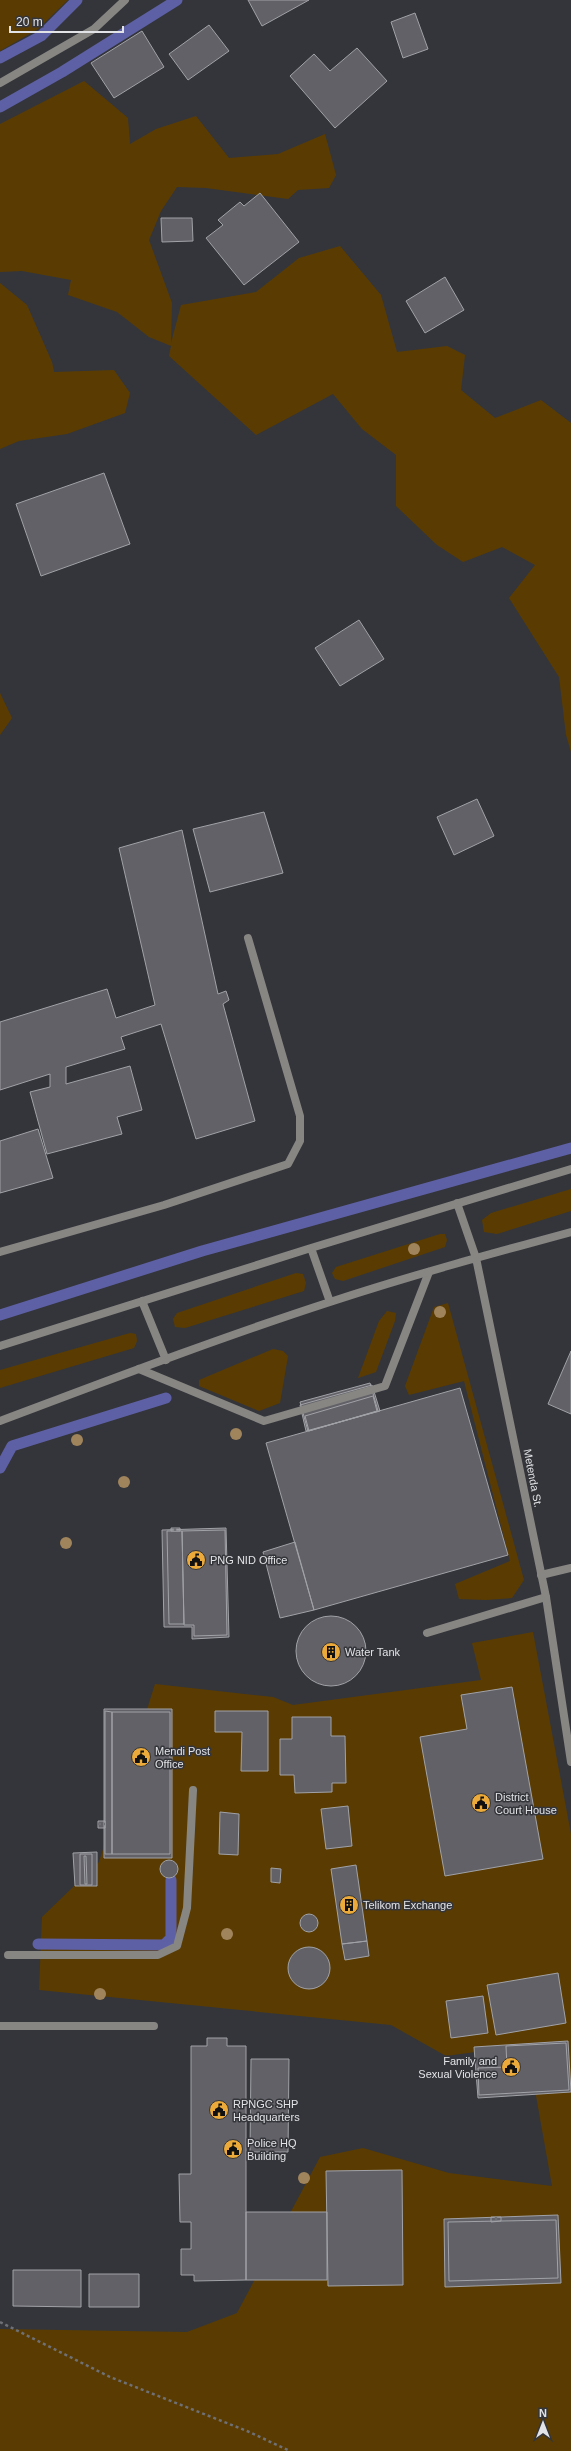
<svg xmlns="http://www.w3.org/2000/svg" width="571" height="2451" font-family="Arial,sans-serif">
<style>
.green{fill:#5a3c02}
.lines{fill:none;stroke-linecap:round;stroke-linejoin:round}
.stream{stroke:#5e60a6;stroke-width:11}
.building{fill:#616167;stroke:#a1a2a8}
.path{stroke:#6f7075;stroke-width:2.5;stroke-dasharray:3 3;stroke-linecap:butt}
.service{stroke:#878683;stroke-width:8}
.minor{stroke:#878683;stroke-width:8}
.tree{fill:#a0845c}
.labels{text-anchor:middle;stroke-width:3;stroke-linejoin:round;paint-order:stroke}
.street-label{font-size:11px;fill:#e2e3e6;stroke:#34353a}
.poi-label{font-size:11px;fill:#e2e3e6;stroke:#34353a;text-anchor:start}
</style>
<rect width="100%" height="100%" fill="#34353a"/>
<path class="green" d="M 0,0 L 68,0 L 38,29 L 0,51 Z
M 84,81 L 128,118 L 130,144 L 156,129 L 196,116 L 229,158 L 278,154 L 325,134 L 336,175 L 329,188 L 298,190 L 288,199 L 206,188 L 177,187 L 161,211 L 149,240 L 172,303 L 171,343 L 181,305 L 256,292 L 299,258 L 340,246 L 381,295 L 397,352 L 447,346 L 465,355 L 461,390 L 495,418 L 541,400 L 571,423 L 571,752 L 566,735 L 559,677 L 509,598 L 535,565 L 502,547 L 463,562 L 437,545 L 396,506 L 396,455 L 362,429 L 333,394 L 256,435 L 169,356 L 171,346 L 149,337 L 117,312 L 68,295 L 71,280 L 22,271 L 0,272 L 0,124 Z
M 0,283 L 27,305 L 52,362 L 54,372 L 114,370 L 130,393 L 125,413 L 67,434 L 19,441 L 0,449 Z
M 0,693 L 12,718 L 0,735 Z
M 571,1189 L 571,1211 L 497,1234 L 484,1232 L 482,1220 L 491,1213 Z
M 440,1234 L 445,1234 L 447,1240 L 445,1247 L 343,1281 L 335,1279 L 332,1273 L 336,1267 Z
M 296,1273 L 303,1274 L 306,1283 L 304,1291 L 185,1328 L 175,1327 L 173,1319 L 177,1313 Z
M 448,1303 L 524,1580 L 512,1598 L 486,1600 L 459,1599 L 455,1584 L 510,1561 L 464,1381 L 409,1395 L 405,1386 L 434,1307 Z
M 387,1311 L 396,1313 L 395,1321 L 376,1372 L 358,1378 L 379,1321 Z
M 130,1333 L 136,1334 L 137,1341 L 134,1348 L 0,1388 L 0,1370 Z
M 273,1349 L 283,1351 L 288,1356 L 280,1403 L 259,1411 L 199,1386 L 199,1380 Z
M 533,1632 L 571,1834 L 571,2451 L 0,2451 L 0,2329 L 187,2332 L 237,2313 L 320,2157 L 363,2148 L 449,2173 L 552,2186 L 527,2045 L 446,2056 L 391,2025 L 39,1990 L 42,1917 L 99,1862 L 155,1684 L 273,1697 L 293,1705 L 481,1680 L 472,1643 Z"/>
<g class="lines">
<path class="stream" d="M 0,58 L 41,36 L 77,0
M 0,107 L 62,72 L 177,0
M 0,1315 L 202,1251 L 571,1148
M 0,1468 L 12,1446 L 166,1398
M 38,1944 L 164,1945 L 171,1938 L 171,1880"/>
</g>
<path class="building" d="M 248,0 L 309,0 L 262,26 Z
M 415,13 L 428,49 L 403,58 L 391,22 Z
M 209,25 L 229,51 L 188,80 L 169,54 Z
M 142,31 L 164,67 L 114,98 L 91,63 Z
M 357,48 L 387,81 L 335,128 L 290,76 L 314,54 L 330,71 Z
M 260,193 L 299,242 L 244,285 L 206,238 L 223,225 L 218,220 L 240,202 L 244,206 Z
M 161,218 L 192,218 L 193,241 L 162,242 Z
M 445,277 L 464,310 L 425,333 L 406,301 Z
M 104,473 L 130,544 L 41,576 L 16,504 Z
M 359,620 L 384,659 L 340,686 L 315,648 Z
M 477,799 L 494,836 L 454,855 L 437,817 Z
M 264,812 L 283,873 L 210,892 L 193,829 Z
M 182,830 L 218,994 L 226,991 L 229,1000 L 223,1004 L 255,1121 L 196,1139 L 161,1024 L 121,1037 L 125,1049 L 66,1067 L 66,1084 L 130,1066 L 142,1110 L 117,1117 L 122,1134 L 47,1154 L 30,1092 L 50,1087 L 50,1074 L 0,1090 L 0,1022 L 107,989 L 116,1018 L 155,1005 L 119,848 Z
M 38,1129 L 53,1178 L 0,1193 L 0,1141 Z
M 571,1351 L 571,1414 L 548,1404 Z
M 370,1383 L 378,1411 L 308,1431 L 300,1402 Z
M 372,1385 L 380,1411 L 306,1431 L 300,1405 Z
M 460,1388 L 508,1555 L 314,1610 L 266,1443 Z
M 373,1396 L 377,1411 L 309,1431 L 305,1416 Z
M 171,1528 L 180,1528 L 180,1531 L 171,1531 Z
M 226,1528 L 229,1637 L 192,1639 L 192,1627 L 164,1627 L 162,1530 Z
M 225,1530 L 227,1635 L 194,1636 L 194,1625 L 184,1625 L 182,1531 Z
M 167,1531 L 182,1531 L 184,1624 L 169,1624 Z
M 295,1542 L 314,1610 L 280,1618 L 263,1552 Z
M296 1651a35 35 0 1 1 70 0a35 35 0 1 1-70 0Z
M 512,1687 L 543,1859 L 445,1876 L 420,1737 L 467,1729 L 461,1695 Z
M 104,1709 L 172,1709 L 172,1858 L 104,1858 Z
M 105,1711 L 112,1712 L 112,1854 L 105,1854 Z
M 215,1711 L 268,1711 L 268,1771 L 241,1771 L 242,1732 L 215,1732 Z
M 112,1712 L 170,1712 L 170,1854 L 112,1854 Z
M 292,1717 L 331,1717 L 331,1736 L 345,1736 L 346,1783 L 332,1783 L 332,1792 L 295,1793 L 294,1775 L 280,1775 L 280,1739 L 292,1739 Z
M 348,1806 L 352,1846 L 326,1849 L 321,1809 Z
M 220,1812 L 239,1814 L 238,1855 L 219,1854 Z
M 98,1821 L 105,1821 L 105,1828 L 98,1828 Z
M 97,1852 L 97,1886 L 75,1886 L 73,1853 Z
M 80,1854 L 92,1854 L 92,1885 L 80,1885 Z
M 84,1856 L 86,1856 L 87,1884 L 85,1884 Z
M160 1869a9 9 0 1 1 18 0a9 9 0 1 1-18 0Z
M 356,1865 L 367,1941 L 342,1944 L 331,1869 Z
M 271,1868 L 281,1869 L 280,1883 L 271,1882 Z
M300 1923a9 9 0 1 1 18 0a9 9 0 1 1-18 0Z
M 367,1941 L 369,1956 L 345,1960 L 342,1944 Z
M288 1968a21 21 0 1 1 42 0a21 21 0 1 1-42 0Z
M 558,1973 L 566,2023 L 496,2035 L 487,1985 Z
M 483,1996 L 488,2033 L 451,2038 L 446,2001 Z
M 207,2038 L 227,2038 L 227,2046 L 246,2046 L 246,2280 L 194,2281 L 194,2275 L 181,2275 L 181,2249 L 191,2249 L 191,2222 L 180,2222 L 179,2174 L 191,2174 L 191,2046 L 207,2046 Z
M 568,2041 L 571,2092 L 478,2098 L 474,2047 Z
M 566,2043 L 569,2090 L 479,2095 L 478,2068 L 507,2067 L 506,2046 Z
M 251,2059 L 289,2059 L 288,2152 L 250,2152 Z
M 402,2170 L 403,2285 L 328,2286 L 326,2171 Z
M 246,2212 L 327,2212 L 327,2280 L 246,2280 Z
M 558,2215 L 561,2283 L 445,2287 L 444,2219 Z
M 491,2217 L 501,2217 L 501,2221 L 491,2222 Z
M 556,2220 L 558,2278 L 449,2281 L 448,2222 Z
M 13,2270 L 81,2270 L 81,2307 L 13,2306 Z
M 89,2274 L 139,2274 L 139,2307 L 89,2307 Z"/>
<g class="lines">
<path class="path" d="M 175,1528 L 175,1531
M 98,1824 L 105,1824
M 496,2217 L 496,2221
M 0,2322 L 110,2377 L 247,2431 L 290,2451"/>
<path class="service" d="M 0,1252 L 164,1205 L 288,1164 L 300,1141 L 300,1116 L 248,938
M 139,1369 L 264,1421 L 385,1386 L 429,1272
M 541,1575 L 571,1568
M 427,1633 L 546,1597
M 8,1955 L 158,1955 L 177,1946 L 187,1908 L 193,1790
M 0,2026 L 154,2026"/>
<path class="minor" d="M 0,83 L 94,29 L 125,0
M 457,1203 L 476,1258 L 546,1597 L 571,1762
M 311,1248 L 330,1302
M 142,1301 L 166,1360
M 0,1346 L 311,1248 L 571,1169
M 0,1421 C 109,1380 219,1338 330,1302 C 409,1276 490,1254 571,1232"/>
</g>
<g class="tree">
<circle cx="414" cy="1249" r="6"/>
<circle cx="440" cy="1312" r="6"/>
<circle cx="236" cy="1434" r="6"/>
<circle cx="77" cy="1440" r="6"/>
<circle cx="124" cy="1482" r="6"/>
<circle cx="66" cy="1543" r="6"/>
<circle cx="227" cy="1934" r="6"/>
<circle cx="100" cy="1994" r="6"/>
<circle cx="304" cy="2178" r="6"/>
</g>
<defs>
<symbol id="civic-disc" viewBox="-11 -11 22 22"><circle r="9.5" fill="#ebaa39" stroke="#34353a"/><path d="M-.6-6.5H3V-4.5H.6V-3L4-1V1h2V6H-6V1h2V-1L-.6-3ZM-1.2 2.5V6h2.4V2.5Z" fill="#111"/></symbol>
<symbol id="building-disc" viewBox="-11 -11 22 22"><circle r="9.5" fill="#ebaa39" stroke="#34353a"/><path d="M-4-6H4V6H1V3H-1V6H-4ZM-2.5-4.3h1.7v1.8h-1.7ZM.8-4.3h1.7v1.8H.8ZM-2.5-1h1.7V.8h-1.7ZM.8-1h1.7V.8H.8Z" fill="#111"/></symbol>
</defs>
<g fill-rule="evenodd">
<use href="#civic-disc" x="185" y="1549" width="22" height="22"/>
<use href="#building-disc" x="320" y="1641" width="22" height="22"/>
<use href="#civic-disc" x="130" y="1746" width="22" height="22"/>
<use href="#civic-disc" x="470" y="1792" width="22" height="22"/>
<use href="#building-disc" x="338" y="1894" width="22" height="22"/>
<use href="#civic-disc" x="500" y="2056" width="22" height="22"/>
<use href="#civic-disc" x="208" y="2099" width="22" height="22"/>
<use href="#civic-disc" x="222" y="2138" width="22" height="22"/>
</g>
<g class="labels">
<g class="street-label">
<text transform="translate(533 1478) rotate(79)" y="4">Metenda St.</text>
</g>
<g class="poi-label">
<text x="210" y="1564">PNG NID Office</text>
<text x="345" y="1656">Water Tank</text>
<text x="155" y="1755">Mendi Post<tspan x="155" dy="13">Office</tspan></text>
<text x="495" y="1801">District<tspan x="495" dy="13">Court House</tspan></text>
<text x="363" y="1909">Telikom Exchange</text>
<text x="497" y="2065" text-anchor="end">Family and<tspan x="497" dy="13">Sexual Violence</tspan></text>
<text x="233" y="2108">RPNGC SHP<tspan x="233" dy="13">Headquarters</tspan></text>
<text x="247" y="2147">Police HQ<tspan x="247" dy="13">Building</tspan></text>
</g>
</g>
<g transform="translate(543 2423)" stroke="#34353a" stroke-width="3" paint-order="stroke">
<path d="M0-3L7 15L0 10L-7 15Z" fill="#e2e3e6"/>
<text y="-6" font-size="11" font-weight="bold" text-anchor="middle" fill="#e2e3e6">N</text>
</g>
<path d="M10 26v6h113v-6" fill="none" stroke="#e2e3e6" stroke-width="2"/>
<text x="16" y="26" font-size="12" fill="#e2e3e6" stroke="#34353a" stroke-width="3" paint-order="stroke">20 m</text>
</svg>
